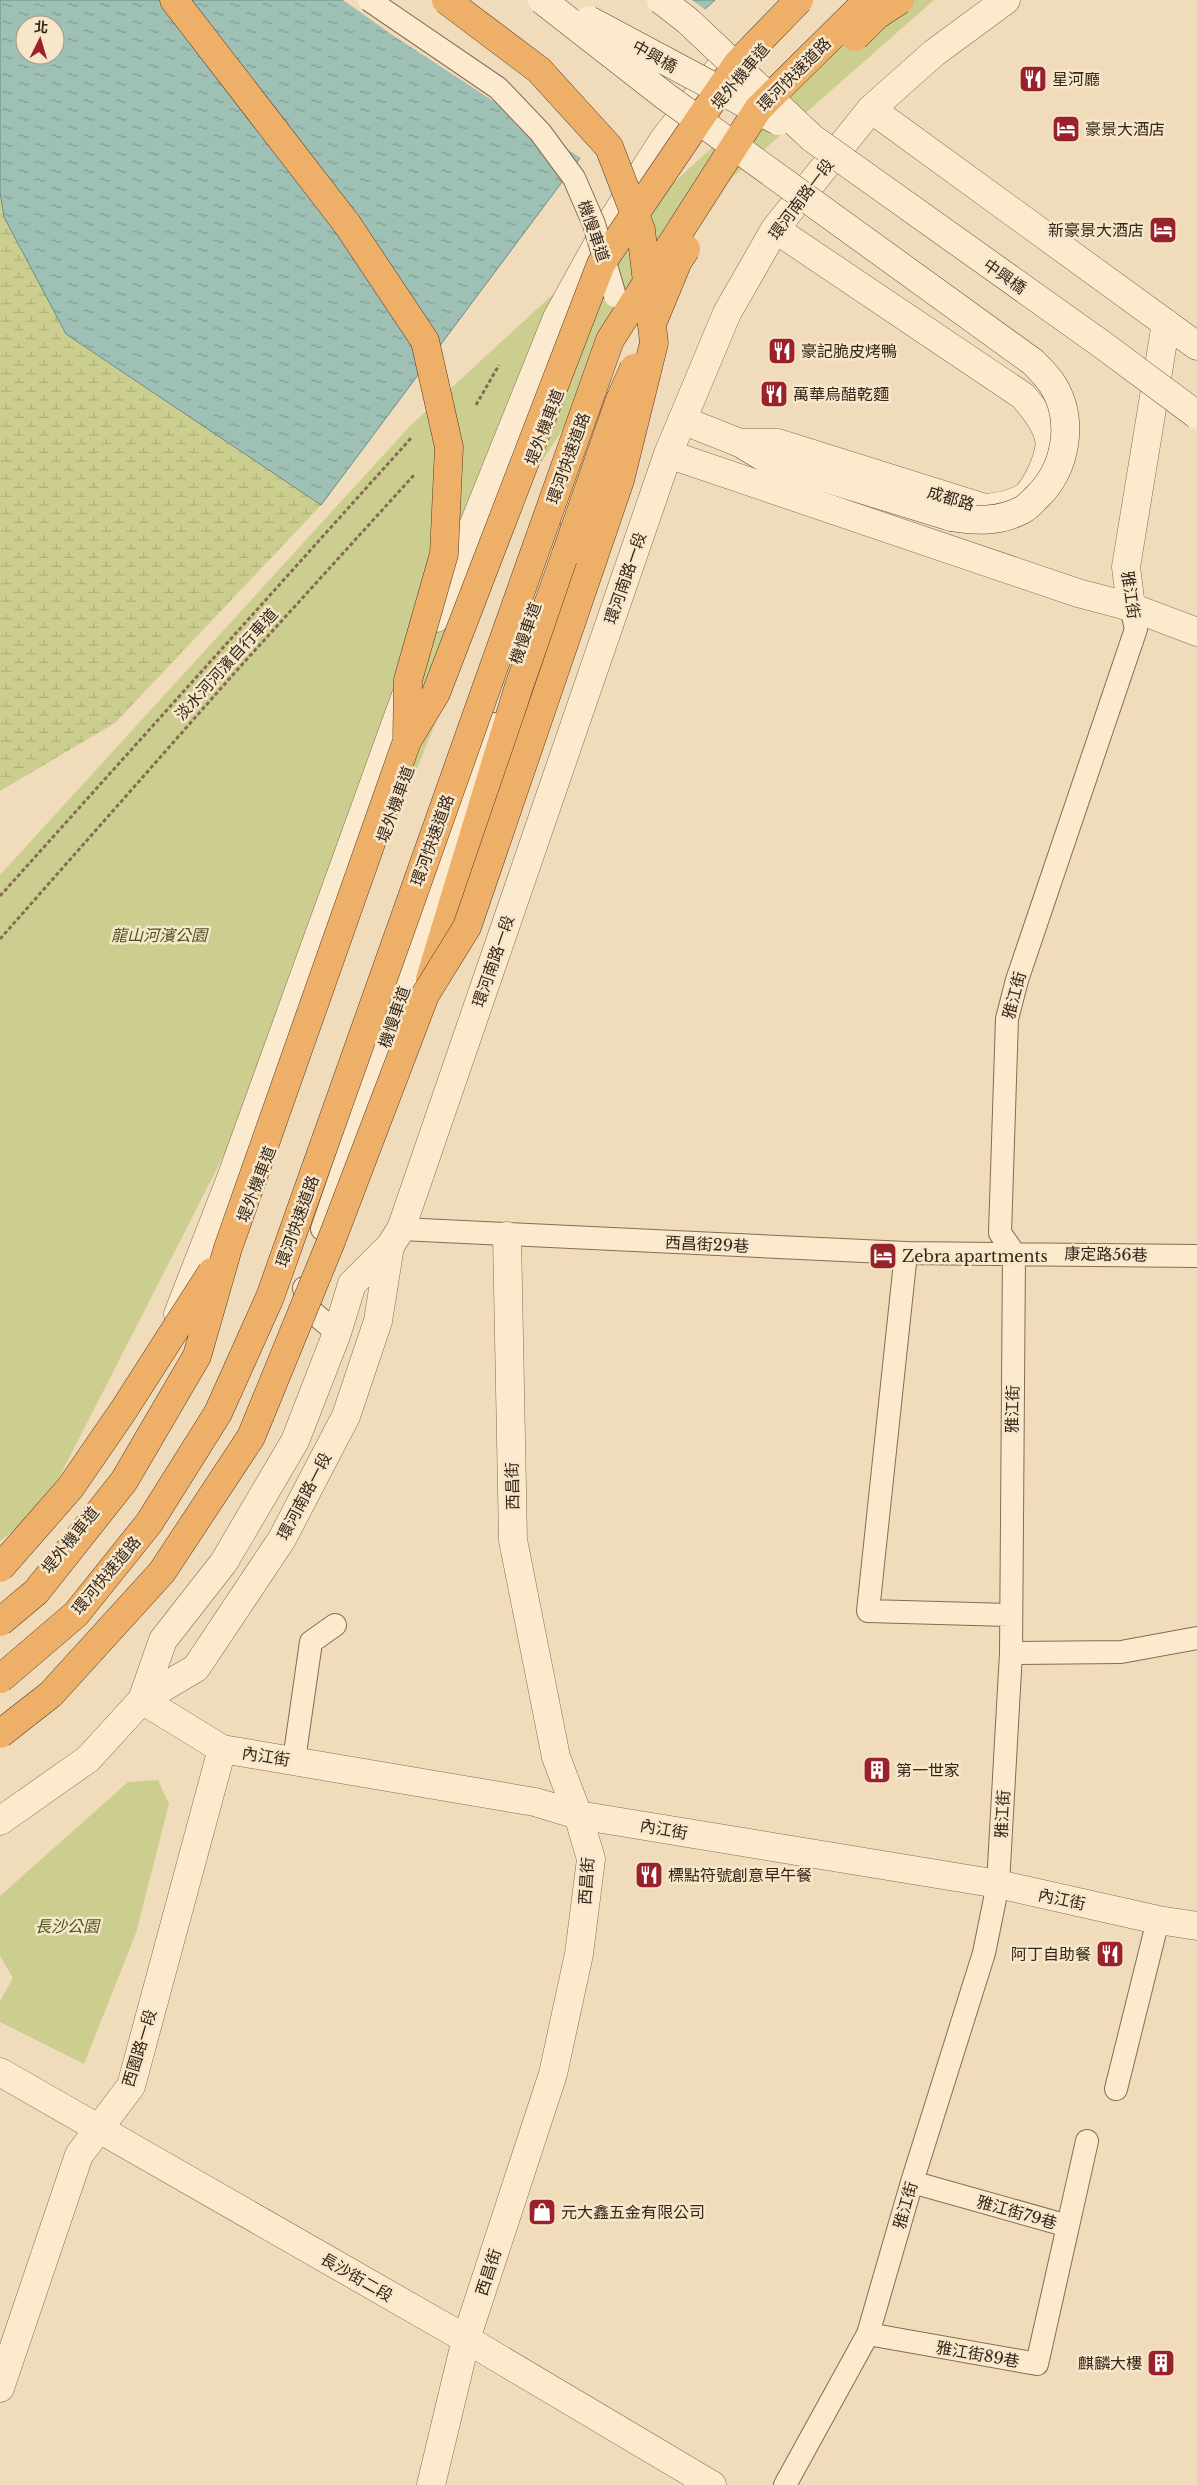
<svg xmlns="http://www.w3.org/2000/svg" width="1197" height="2485" font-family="'Libre Baskerville','Noto Sans TC',serif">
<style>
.green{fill:#cbce8e}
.wetland{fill:url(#wetland-marsh)}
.water{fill:url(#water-ripples);stroke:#678e81;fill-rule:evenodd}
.pier{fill:#f0dcba}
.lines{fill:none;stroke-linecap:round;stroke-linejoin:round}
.service-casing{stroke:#876b54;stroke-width:24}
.minor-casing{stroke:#876b54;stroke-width:29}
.tertiary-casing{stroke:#876b54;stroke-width:29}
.secondary-casing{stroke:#694c37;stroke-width:29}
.trunk-casing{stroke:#543a29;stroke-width:29}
.path{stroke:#876b54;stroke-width:3;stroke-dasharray:4 2.5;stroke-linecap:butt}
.service{stroke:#fbeace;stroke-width:22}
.minor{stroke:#fbeace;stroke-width:28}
.tertiary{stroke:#fbeace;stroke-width:28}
.secondary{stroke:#fbeace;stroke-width:28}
.trunk{stroke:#eeb069;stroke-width:28}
.service-bridge-casing{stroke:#876b54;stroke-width:24;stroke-linecap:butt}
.secondary-bridge-casing{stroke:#694c37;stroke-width:29;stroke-linecap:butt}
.trunk-bridge-casing{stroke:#543a29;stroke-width:29;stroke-linecap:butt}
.service-bridge{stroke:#fbeace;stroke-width:22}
.secondary-bridge{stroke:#fbeace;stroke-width:28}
.trunk-bridge{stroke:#eeb069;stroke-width:28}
.labels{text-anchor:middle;stroke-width:5;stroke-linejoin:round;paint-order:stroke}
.street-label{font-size:16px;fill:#35251a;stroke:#f7e7ca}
.poi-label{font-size:16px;fill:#35251a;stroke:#f7e7ca;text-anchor:start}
.park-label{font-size:16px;font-style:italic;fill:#4a531f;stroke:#f7e7ca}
</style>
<defs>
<pattern id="wetland-marsh" width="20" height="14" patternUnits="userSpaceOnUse" patternTransform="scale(1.25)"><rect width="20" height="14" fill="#cbce8e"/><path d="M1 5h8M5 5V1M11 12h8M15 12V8" fill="none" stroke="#afb17a"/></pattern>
<pattern id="water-ripples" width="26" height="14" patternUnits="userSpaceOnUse" patternTransform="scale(1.25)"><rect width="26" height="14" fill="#9fc0b4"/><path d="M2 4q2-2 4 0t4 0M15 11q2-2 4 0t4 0" fill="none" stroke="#829c92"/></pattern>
</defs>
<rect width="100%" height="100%" fill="#f0dcba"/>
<path class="green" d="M 872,0 L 934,0 L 718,190 L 537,469 L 400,811 L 44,1507 L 0,1541 L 0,875 L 410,426 Z
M 158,1780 L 169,1804 L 136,1933 L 84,2064 L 0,2022 L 0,2001 L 13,1978 L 0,1956 L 0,1896 L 128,1782 Z"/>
<path class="wetland" d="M 0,192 L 4,217 L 66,334 L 321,505 L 115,723 L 0,791 Z"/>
<path class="water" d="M 0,0 L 715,0 L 662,48 L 321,505 L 66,334 L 4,217 L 0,192 ZM 25,25 L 55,25 L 55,55 L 25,55 Z"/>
<path class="pier" d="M 343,0 L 692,0 L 707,11 L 664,50 L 582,159 L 391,34 Z"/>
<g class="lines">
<defs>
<path id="service" d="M 566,514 L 601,402
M 322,1229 L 494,724
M 401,1229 L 906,1253 L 1197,1256
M 906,1253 L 868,1611 L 1009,1615
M 304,1288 L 308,1308 L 337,1333
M 1011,1653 L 1121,1652 L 1197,1638
M 294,1760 L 311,1642 L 335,1625
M 1116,2089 L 1158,1920
M 912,2182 L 1068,2226 L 1087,2141
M 868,2334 L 1037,2364 L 1068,2226
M 785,2485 L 868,2334 L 912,2182 L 984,1953 L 998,1884 L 1011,1653 L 1014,1253 L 1000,1233 L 1007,1019 L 1017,980 L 1136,629 L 1131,607"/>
<path id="minor" d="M 871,109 L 1197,346
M 682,420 L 740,443 L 778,443 L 985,508 C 999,507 1012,505 1025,497 C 1036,489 1053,452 1049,438 C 1045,422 1034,409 1023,396 L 775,229
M 668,454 L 1078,593 L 1131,607 L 1197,632
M 1131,607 L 1126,567 L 1166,323
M 436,618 L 557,318 L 601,238 L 664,139 L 723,64
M 178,1314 L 231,1178 L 406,695
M 142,1700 L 222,1749 L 535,1802 L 578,1815 L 998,1884 L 1158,1920 L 1197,1926
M 0,2072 L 466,2339 L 712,2485
M 0,2388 L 79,2155 L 131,2086 L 222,1749
M 431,2485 L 466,2339 L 553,2074 L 579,1954 L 591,1859 L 578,1815 L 556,1757 L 513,1540 L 507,1236"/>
<path id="tertiary" d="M 142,1700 L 163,1640 L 224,1562 L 295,1441 L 337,1333 L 352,1284 L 390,1246 L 401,1229 L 668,454 L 727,313 L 775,229 L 871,109 L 934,53 L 1006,0
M 0,1821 L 88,1759 L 142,1700 L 196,1668 L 282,1539 L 346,1416 L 378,1321 L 390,1246"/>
<path id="secondary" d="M 740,443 L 770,461 L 951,517"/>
<path id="trunk" d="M 174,0 L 347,224
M 430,979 L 519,686 L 566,554"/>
</defs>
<use href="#service" class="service-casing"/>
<use href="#minor" class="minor-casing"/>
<use href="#tertiary" class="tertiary-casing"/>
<use href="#secondary" class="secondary-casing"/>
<use href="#trunk" class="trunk-casing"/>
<path class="path" d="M 476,405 L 499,365
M 0,896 L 412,437
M 0,939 L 238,669 L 414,475"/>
<use href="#service" class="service"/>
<use href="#minor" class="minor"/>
<use href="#tertiary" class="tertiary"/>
<use href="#secondary" class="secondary"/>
<use href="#trunk" class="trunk"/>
<defs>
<path id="service-bridge" d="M 369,0 L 498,88 L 540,132 L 574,178 L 594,224 L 615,296"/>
<path id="secondary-bridge" d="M 542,0 L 665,96 L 1033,362 C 1040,369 1048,377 1053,385 C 1075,421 1066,469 1037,497 C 1032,502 1028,507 1022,510 C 999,522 976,521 951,517
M 661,0 L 688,21 L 812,138 L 1100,343 L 1197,415
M 589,20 L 778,121"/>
<path id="trunk-bridge" d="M 855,37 L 877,15 L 900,0
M 347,224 L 425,341 L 449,447 L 444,554 L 408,680 L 407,738
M 652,324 L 678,261 L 686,249
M 566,554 L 619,402 L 634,368
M 0,1568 L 70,1488 L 123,1411 L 212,1272
M 0,1622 L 36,1592 L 124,1481 L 197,1356 L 228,1248 L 407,741 L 436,693 L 601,264 L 737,64 L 799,0
M 0,1679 L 76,1614 L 149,1523 L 218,1413 L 270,1297 L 610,340 L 758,109 L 868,0
M 0,1734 L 51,1694 L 162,1572 L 251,1437 L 330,1244 L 425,995 L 467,927 L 620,480 L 654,343 L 641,230 L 609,147 L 539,70 L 446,0"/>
</defs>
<use href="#service-bridge" class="service-bridge-casing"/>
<use href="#secondary-bridge" class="secondary-bridge-casing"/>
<use href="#trunk-bridge" class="trunk-bridge-casing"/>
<use href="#service-bridge" class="service-bridge"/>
<use href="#secondary-bridge" class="secondary-bridge"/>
<use href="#trunk-bridge" class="trunk-bridge"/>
</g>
<defs>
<symbol id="restaurant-square" viewBox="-11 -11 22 22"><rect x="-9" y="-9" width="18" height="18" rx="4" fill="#99212b" stroke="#f7e7ca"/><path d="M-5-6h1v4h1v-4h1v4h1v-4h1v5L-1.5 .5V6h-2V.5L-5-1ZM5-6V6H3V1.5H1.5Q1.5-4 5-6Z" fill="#fff"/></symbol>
<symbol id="hotel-square" viewBox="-11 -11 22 22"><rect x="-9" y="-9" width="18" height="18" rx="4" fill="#99212b" stroke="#f7e7ca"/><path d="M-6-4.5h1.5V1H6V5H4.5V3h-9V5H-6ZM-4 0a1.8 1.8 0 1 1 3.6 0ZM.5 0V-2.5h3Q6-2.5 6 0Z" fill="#fff"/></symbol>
<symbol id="building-square" viewBox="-11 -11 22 22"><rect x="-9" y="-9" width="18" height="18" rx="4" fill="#99212b" stroke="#f7e7ca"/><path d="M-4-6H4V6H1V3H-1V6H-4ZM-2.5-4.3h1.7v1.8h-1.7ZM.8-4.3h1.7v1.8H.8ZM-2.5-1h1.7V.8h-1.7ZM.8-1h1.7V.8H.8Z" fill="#fff"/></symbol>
<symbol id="shop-square" viewBox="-11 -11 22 22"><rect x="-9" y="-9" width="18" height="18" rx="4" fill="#99212b" stroke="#f7e7ca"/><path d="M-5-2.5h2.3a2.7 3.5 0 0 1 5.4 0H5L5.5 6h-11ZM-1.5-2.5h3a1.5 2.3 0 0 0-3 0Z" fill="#fff"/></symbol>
</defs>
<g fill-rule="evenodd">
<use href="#restaurant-square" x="1017" y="63" width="32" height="32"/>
<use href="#hotel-square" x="1050" y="113" width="32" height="32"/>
<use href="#hotel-square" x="1147" y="214" width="32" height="32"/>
<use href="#restaurant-square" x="766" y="335" width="32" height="32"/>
<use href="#restaurant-square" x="758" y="378" width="32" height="32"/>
<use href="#hotel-square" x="867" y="1240" width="32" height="32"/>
<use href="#building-square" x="861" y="1754" width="32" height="32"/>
<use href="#restaurant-square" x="633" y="1859" width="32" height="32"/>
<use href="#restaurant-square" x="1094" y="1938" width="32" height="32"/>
<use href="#shop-square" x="526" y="2196" width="32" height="32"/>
<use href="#building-square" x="1145" y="2347" width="32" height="32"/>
</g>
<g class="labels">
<g class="street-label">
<text transform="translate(655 56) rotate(29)" y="6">中興橋</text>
<text transform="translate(794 74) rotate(-45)" y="6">環河快速道路</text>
<text transform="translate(740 76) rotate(-50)" y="6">堤外機車道</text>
<text transform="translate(801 199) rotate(-53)" y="6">環河南路一段</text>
<text transform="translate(594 231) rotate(71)" y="6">機慢車道</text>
<text transform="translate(1005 276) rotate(35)" y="6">中興橋</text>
<text transform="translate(544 427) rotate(-69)" y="6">堤外機車道</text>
<text transform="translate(568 458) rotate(-70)" y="6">環河快速道路</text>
<text transform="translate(951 498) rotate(17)" y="6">成都路</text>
<text transform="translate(625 578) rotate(-71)" y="6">環河南路一段</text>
<text transform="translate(1131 595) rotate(82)" y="6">雅江街</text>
<text transform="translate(525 633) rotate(-71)" y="6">機慢車道</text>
<text transform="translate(226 664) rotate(-48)" y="6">淡水河河濱自行車道</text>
<text transform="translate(395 804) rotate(-70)" y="6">堤外機車道</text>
<text transform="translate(432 840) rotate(-70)" y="6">環河快速道路</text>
<text transform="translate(493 961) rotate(-71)" y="6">環河南路一段</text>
<text transform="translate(1014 995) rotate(-75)" y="6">雅江街</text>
<text transform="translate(394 1017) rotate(-71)" y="6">機慢車道</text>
<text transform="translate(256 1184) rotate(-69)" y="6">堤外機車道</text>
<text transform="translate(297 1221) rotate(-70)" y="6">環河快速道路</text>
<text transform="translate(707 1244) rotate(3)" y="6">西昌街29巷</text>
<text transform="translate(1106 1254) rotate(1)" y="6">康定路56巷</text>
<text transform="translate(1012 1409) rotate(-89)" y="6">雅江街</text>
<text transform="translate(512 1486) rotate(-91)" y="6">西昌街</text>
<text transform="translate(304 1496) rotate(-62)" y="6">環河南路一段</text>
<text transform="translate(70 1540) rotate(-51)" y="6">堤外機車道</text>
<text transform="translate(106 1575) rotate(-50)" y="6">環河快速道路</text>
<text transform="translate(266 1756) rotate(9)" y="6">內江街</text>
<text transform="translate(1002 1814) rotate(-87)" y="6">雅江街</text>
<text transform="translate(664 1829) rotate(10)" y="6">內江街</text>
<text transform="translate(586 1881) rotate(-86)" y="6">西昌街</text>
<text transform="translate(1062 1899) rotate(12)" y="6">內江街</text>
<text transform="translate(139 2048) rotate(-73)" y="6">西園路一段</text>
<text transform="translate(905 2205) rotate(-74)" y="6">雅江街</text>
<text transform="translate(1017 2212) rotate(16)" y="6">雅江街79巷</text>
<text transform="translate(488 2272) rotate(-72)" y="6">西昌街</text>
<text transform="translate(357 2277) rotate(30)" y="6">長沙街二段</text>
<text transform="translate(978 2354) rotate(10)" y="6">雅江街89巷</text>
</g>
<g class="poi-label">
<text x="1052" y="85">星河廳</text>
<text x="1085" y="135">豪景大酒店</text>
<text x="1144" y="236" text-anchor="end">新豪景大酒店</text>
<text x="801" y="357">豪記脆皮烤鴨</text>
<text x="793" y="400">萬華烏醋乾麵</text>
<text x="902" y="1262">Zebra apartments</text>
<text x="896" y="1776">第一世家</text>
<text x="668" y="1881">標點符號創意早午餐</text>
<text x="1091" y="1960" text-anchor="end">阿丁自助餐</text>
<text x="561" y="2218">元大鑫五金有限公司</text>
<text x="1142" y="2369" text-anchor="end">麒麟大樓</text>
</g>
<g class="park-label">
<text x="159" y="941">龍山河濱公園</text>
<text x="67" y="1932">長沙公園</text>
</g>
</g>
<g transform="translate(40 40) rotate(5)"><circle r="24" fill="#f7e7ca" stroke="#a99984"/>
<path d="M0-4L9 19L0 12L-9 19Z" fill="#99212b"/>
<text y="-8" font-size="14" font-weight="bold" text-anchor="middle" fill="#35251a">北</text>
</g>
</svg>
